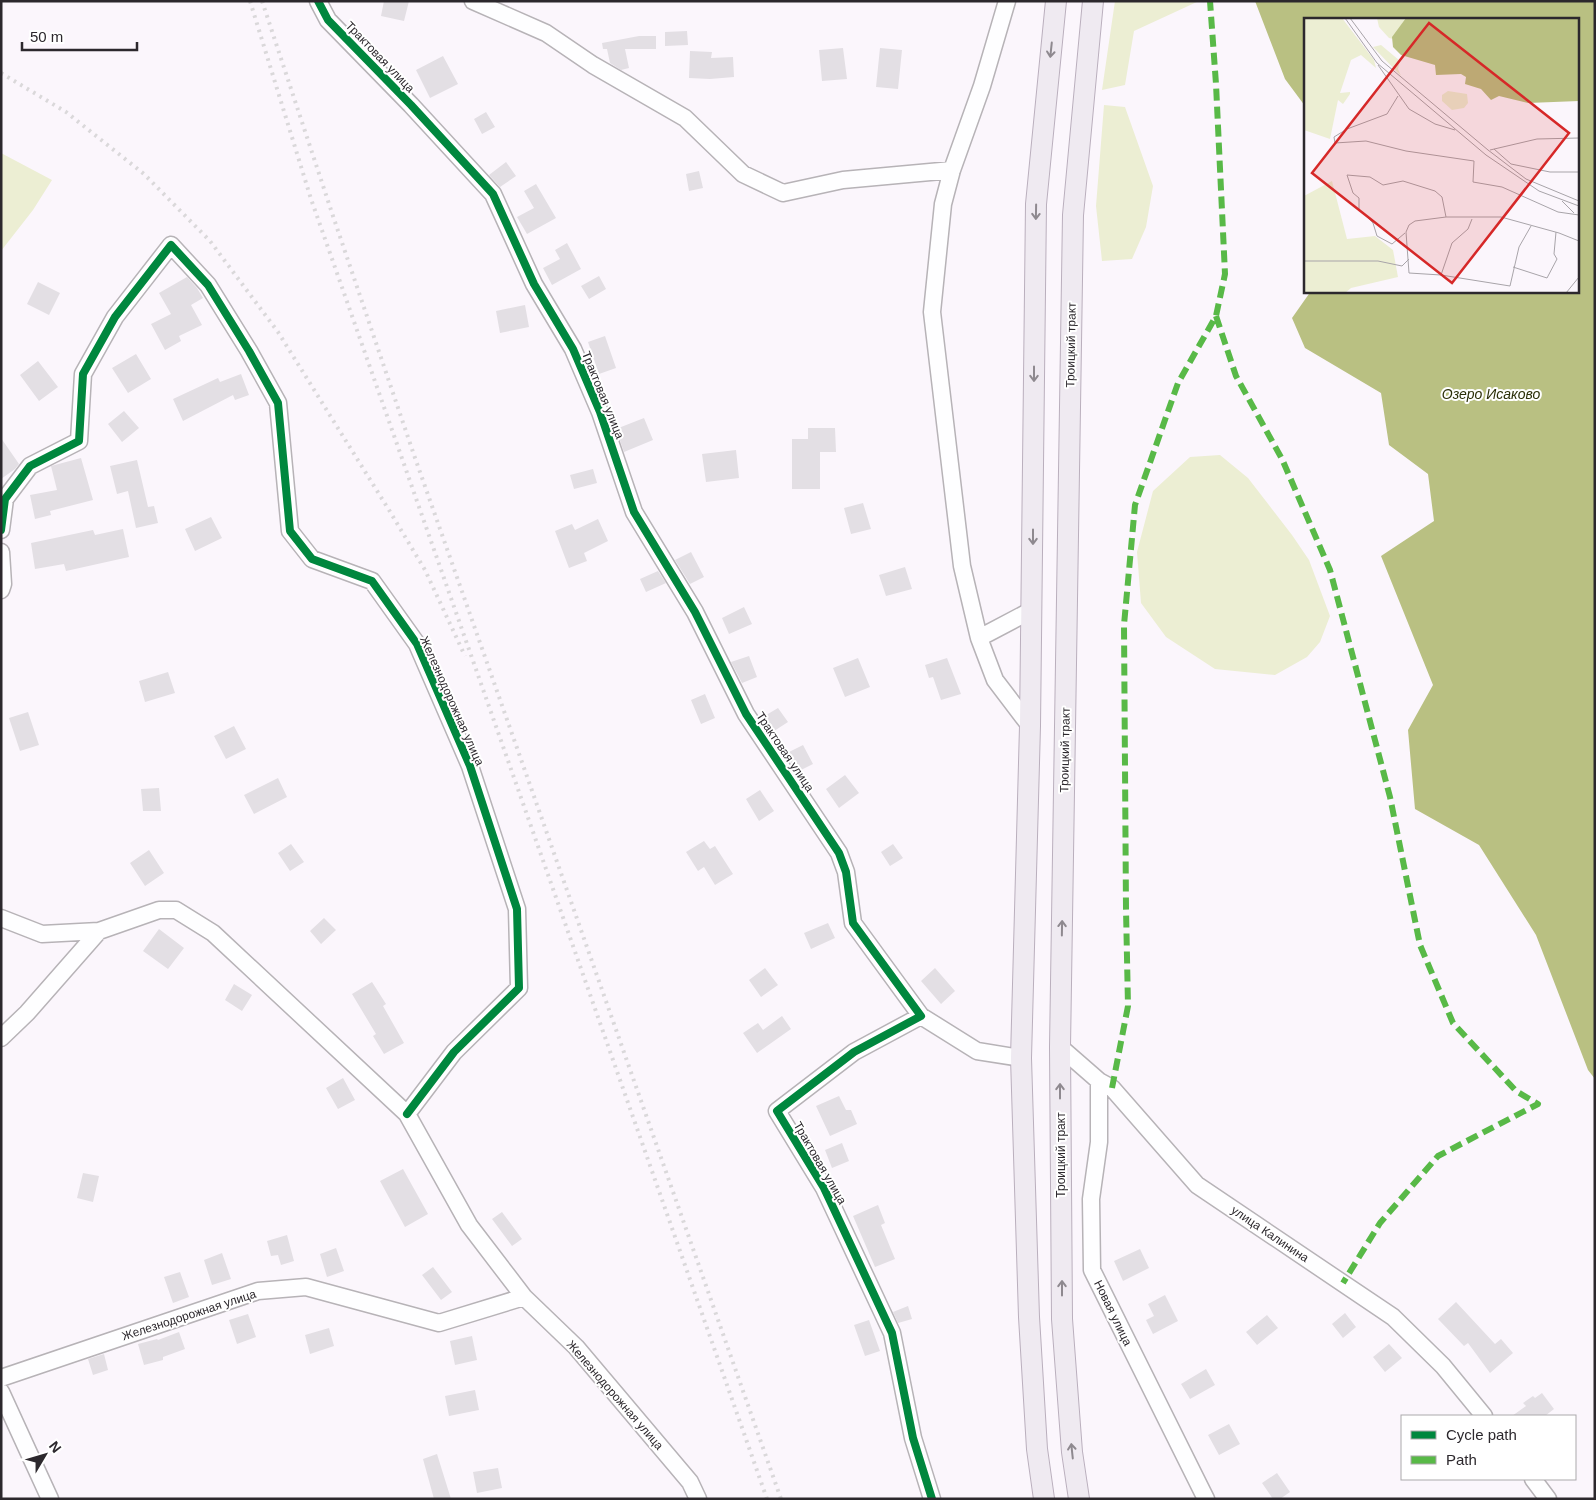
<svg xmlns="http://www.w3.org/2000/svg" width="1596" height="1500" font-family="Helvetica,sans-serif">
<style>
.green{fill:#eceed3}
.water{fill:#b9c082}
.building{fill:#e3dfe4}
.lines{fill:none;stroke-linecap:round;stroke-linejoin:round}
.minor-casing{stroke:#b7b3b7;stroke-width:19}
.major-casing{stroke:#baafbd;stroke-width:22}
.minor{stroke:#fefeff;stroke-width:16}
.major{stroke:#efeaf1;stroke-width:20}
.rail{stroke:#dad8da;stroke-width:4;stroke-dasharray:2.5 5;stroke-linecap:butt}
.quiet{stroke:#58b947;stroke-width:6;stroke-dasharray:12 6;stroke-linecap:butt}
.cycleway-casing{stroke:#fff;stroke-width:11}
.cycleway{stroke:#00873e;stroke-width:8}
.oneway{stroke:#8e898f}
.labels{text-anchor:middle;stroke-width:4;stroke-linejoin:round;paint-order:stroke}
.street-label{font-size:12px;fill:#2c282d;stroke:#fff}
.water-label{font-size:14px;font-style:italic;fill:#2b2f08;stroke:#fff}
.inset-road{fill:none;stroke:#a8a4a9;stroke-width:1}
.view{fill:#d62828;fill-opacity:0.15;stroke:#d62828;stroke-width:2.5}
.inset-edge{fill:none;stroke:#2c282d;stroke-width:2.5}
</style>
<rect width="100%" height="100%" fill="#fbf6fc"/>
<path class="green" d="M 1115,1 L 1199,1 L 1134,31 L 1125,85 L 1102,90 Z
M 1104,105 L 1125,107 L 1153,186 L 1146,227 L 1132,259 L 1102,261 L 1096,206 Z
M 1,153 L 52,180 L 33,210 L 1,251 Z
M 1220,455 L 1248,478 L 1292,535 L 1309,560 L 1330,616 L 1320,642 L 1307,657 L 1275,675 L 1215,669 L 1166,637 L 1141,603 L 1137,552 L 1153,491 L 1190,457 Z"/>
<path class="water" d="M 1255,1 L 1595,1 L 1595,1079 L 1588,1070 L 1536,935 L 1479,845 L 1415,809 L 1408,730 L 1433,685 L 1381,556 L 1434,521 L 1428,474 L 1389,445 L 1381,393 L 1305,348 L 1292,318 L 1311,291 L 1577,291 L 1577,19 L 1305,19 L 1305,106 L 1285,79 Z"/>
<path class="building" d="M 384,1 L 409,1 L 404,21 L 381,16 Z
M 687,31 L 688,45 L 665,46 L 665,32 Z
M 639,36 L 656,36 L 656,49 L 625,49 L 629,68 L 621,70 L 610,63 L 607,49 L 603,49 L 602,43 Z
M 843,48 L 847,79 L 822,81 L 819,50 Z
M 880,48 L 902,50 L 898,89 L 876,87 Z
M 690,51 L 712,52 L 711,58 L 733,57 L 734,77 L 710,79 L 689,78 Z
M 443,56 L 458,84 L 430,98 L 416,70 Z
M 486,112 L 495,127 L 482,134 L 474,119 Z
M 506,162 L 516,176 L 500,187 L 489,175 Z
M 699,171 L 703,188 L 689,191 L 686,174 Z
M 536,184 L 556,218 L 527,234 L 517,217 L 534,208 L 524,191 Z
M 567,243 L 581,269 L 552,285 L 543,268 L 560,259 L 555,250 Z
M 599,276 L 606,289 L 589,299 L 581,286 Z
M 187,277 L 197,288 L 203,298 L 191,305 L 202,325 L 179,336 L 181,341 L 165,350 L 151,324 L 171,314 L 159,293 Z
M 38,282 L 60,293 L 49,315 L 27,304 Z
M 525,305 L 529,327 L 500,333 L 496,311 Z
M 605,336 L 616,368 L 599,374 L 588,342 Z
M 136,354 L 151,379 L 128,393 L 112,368 Z
M 38,361 L 58,387 L 39,401 L 20,375 Z
M 241,374 L 249,395 L 235,400 L 233,395 L 183,421 L 173,399 L 218,378 L 220,382 Z
M 124,411 L 139,428 L 122,442 L 108,424 Z
M 644,418 L 653,440 L 624,452 L 616,429 Z
M 808,428 L 835,428 L 836,452 L 820,452 L 820,489 L 792,489 L 792,439 L 808,439 Z
M 1,438 L 19,464 L 15,469 L 1,479 Z
M 736,450 L 739,478 L 706,482 L 702,454 Z
M 81,458 L 93,500 L 50,511 L 51,515 L 35,519 L 30,495 L 57,490 L 51,466 Z
M 137,460 L 148,507 L 154,506 L 158,523 L 136,528 L 128,491 L 117,494 L 110,466 Z
M 593,469 L 597,483 L 574,489 L 570,475 Z
M 863,503 L 871,529 L 851,534 L 844,508 Z
M 211,517 L 222,538 L 195,551 L 185,529 Z
M 598,519 L 608,541 L 584,553 L 587,561 L 569,568 L 555,531 L 572,524 L 575,530 Z
M 123,529 L 129,557 L 66,571 L 64,564 L 35,569 L 31,543 L 93,530 L 95,535 Z
M 691,552 L 704,577 L 690,584 L 675,560 Z
M 905,567 L 912,589 L 886,596 L 879,575 Z
M 658,571 L 666,583 L 646,592 L 640,579 Z
M 744,607 L 752,624 L 729,634 L 722,618 Z
M 749,656 L 757,677 L 742,683 L 731,662 Z
M 858,658 L 870,687 L 845,697 L 833,668 Z
M 947,658 L 961,694 L 941,700 L 933,677 L 929,678 L 925,665 Z
M 168,672 L 175,693 L 145,702 L 139,681 Z
M 705,694 L 715,718 L 701,724 L 691,700 Z
M 778,708 L 788,722 L 771,733 L 761,718 Z
M 28,712 L 39,745 L 20,751 L 9,718 Z
M 234,726 L 246,749 L 226,759 L 214,736 Z
M 803,745 L 813,764 L 797,772 L 785,754 Z
M 845,775 L 859,793 L 839,808 L 826,789 Z
M 278,778 L 287,797 L 254,814 L 244,795 Z
M 159,788 L 161,811 L 143,811 L 141,789 Z
M 760,790 L 774,811 L 759,821 L 746,799 Z
M 704,841 L 710,849 L 715,846 L 733,874 L 715,885 L 704,867 L 698,871 L 686,852 Z
M 291,844 L 304,862 L 290,871 L 278,853 Z
M 893,844 L 903,858 L 890,866 L 881,852 Z
M 149,850 L 164,873 L 145,886 L 130,863 Z
M 324,918 L 336,930 L 321,944 L 310,931 Z
M 828,923 L 835,938 L 811,949 L 804,933 Z
M 159,929 L 184,948 L 168,969 L 143,951 Z
M 765,968 L 778,985 L 761,997 L 749,980 Z
M 935,968 L 955,991 L 941,1004 L 921,981 Z
M 372,982 L 386,1004 L 383,1006 L 404,1043 L 384,1054 L 373,1036 L 376,1034 L 352,994 Z
M 234,984 L 252,995 L 242,1011 L 225,1000 Z
M 782,1016 L 791,1029 L 757,1053 L 743,1033 L 758,1023 L 763,1030 Z
M 343,1078 L 355,1100 L 338,1109 L 326,1088 Z
M 839,1096 L 846,1110 L 851,1110 L 857,1124 L 830,1136 L 816,1106 Z
M 842,1143 L 849,1161 L 832,1168 L 825,1150 Z
M 403,1169 L 428,1214 L 405,1227 L 380,1181 Z
M 83,1173 L 99,1176 L 93,1202 L 77,1198 Z
M 878,1205 L 885,1223 L 881,1225 L 895,1259 L 875,1267 L 853,1216 Z
M 502,1212 L 522,1239 L 512,1246 L 492,1219 Z
M 287,1235 L 294,1261 L 281,1265 L 278,1255 L 271,1256 L 267,1241 Z
M 336,1248 L 344,1271 L 327,1277 L 320,1254 Z
M 1140,1249 L 1149,1268 L 1123,1281 L 1114,1261 Z
M 222,1253 L 231,1279 L 212,1285 L 204,1260 Z
M 433,1267 L 452,1292 L 441,1300 L 422,1275 Z
M 180,1272 L 189,1297 L 173,1303 L 164,1277 Z
M 1165,1295 L 1178,1321 L 1153,1334 L 1146,1320 L 1154,1316 L 1148,1304 Z
M 1456,1302 L 1495,1344 L 1501,1339 L 1513,1353 L 1490,1373 L 1468,1343 L 1464,1346 L 1438,1319 Z
M 908,1306 L 912,1319 L 898,1323 L 893,1312 Z
M 1345,1313 L 1356,1327 L 1343,1338 L 1332,1324 Z
M 248,1314 L 256,1337 L 237,1344 L 229,1320 Z
M 1267,1315 L 1278,1328 L 1257,1345 L 1246,1332 Z
M 869,1320 L 880,1351 L 865,1356 L 854,1325 Z
M 329,1328 L 334,1346 L 310,1354 L 305,1335 Z
M 179,1332 L 185,1349 L 163,1357 L 163,1360 L 144,1365 L 138,1344 L 157,1339 L 158,1340 Z
M 472,1336 L 477,1360 L 455,1365 L 450,1341 Z
M 1389,1344 L 1402,1358 L 1385,1372 L 1373,1357 Z
M 104,1354 L 108,1370 L 93,1375 L 88,1359 Z
M 1206,1369 L 1215,1385 L 1190,1399 L 1181,1384 Z
M 475,1390 L 479,1410 L 449,1416 L 445,1396 Z
M 1542,1393 L 1554,1409 L 1545,1416 L 1512,1416 L 1526,1406 L 1523,1403 L 1533,1396 L 1535,1398 Z
M 1229,1424 L 1240,1444 L 1219,1455 L 1208,1435 Z
M 437,1454 L 451,1499 L 434,1499 L 423,1459 Z
M 498,1468 L 502,1488 L 477,1493 L 473,1472 Z
M 1277,1473 L 1290,1492 L 1280,1499 L 1273,1499 L 1262,1483 Z"/>
<g class="lines">
<defs>
<path id="minor" d="M 318,1 L 328,20 L 411,105 L 493,194 L 534,284 L 573,349 L 600,412 L 634,512 L 695,612 L 746,714 L 839,853 L 846,872 L 853,923 L 921,1016 L 854,1052 L 777,1111 L 824,1188 L 892,1333 L 913,1438 L 932,1499
M 473,1 L 546,33 L 593,65 L 685,118 L 743,174 L 783,193 L 843,180 L 952,170
M 1007,1 L 982,86 L 952,170 L 943,204 L 932,312 L 962,566 L 979,638 L 995,680 L 1030,726
M 1,530 L 5,499 L 30,466 L 79,441 L 83,374 L 115,317 L 171,245 L 208,285 L 249,351 L 278,403 L 290,531 L 312,559 L 372,581 L 417,644 L 470,766 L 517,909 L 519,988 L 454,1052 L 407,1114
M 1,552 L 3,584 L 1,590
M 979,638 L 1032,610
M 1,918 L 42,934 L 99,931
M 921,1016 L 977,1051 L 1021,1058
M 1,1038 L 27,1013 L 99,931 L 159,910 L 176,910 L 213,933 L 407,1114 L 469,1225 L 524,1297 L 576,1347 L 690,1482 L 698,1499
M 1060,1047 L 1099,1081 L 1112,1088 L 1197,1185 L 1393,1317 L 1443,1366 L 1484,1416
M 1099,1081 L 1099,1142 L 1091,1199 L 1092,1270 L 1206,1499
M 1,1378 L 258,1291 L 306,1287 L 439,1323 L 524,1297
M 1,1392 L 50,1499
M 1533,1479 L 1548,1499"/>
<path id="major" d="M 1044,1499 L 1037,1449 L 1029,1317 L 1021,1058 L 1030,726 L 1036,204 L 1056,1
M 1079,1499 L 1072,1452 L 1062,1319 L 1060,1047 L 1073,215 L 1093,1"/>
</defs>
<use href="#minor" class="minor-casing"/>
<use href="#major" class="major-casing"/>
<use href="#minor" class="minor"/>
<use href="#major" class="major"/>
<path class="rail" d="M 250,1 L 311,199 L 767,1499
M 262,1 L 334,219 L 414,455 L 781,1499
M 1,73 L 66,112 L 144,174 L 210,241 L 278,332 L 389,510 L 425,570 L 465,656"/>
<path class="quiet" d="M 1216,316 L 1236,376 L 1282,459 L 1330,570 L 1390,797 L 1420,945 L 1453,1023 L 1516,1091 L 1538,1104 L 1438,1156 L 1380,1223 L 1343,1283
M 1112,1088 L 1128,1006 L 1126,909 L 1124,625 L 1135,505 L 1178,383 L 1216,316 L 1225,274 L 1216,84 L 1210,1"/>
<defs>
<path id="cycleway" d="M 318,1 L 328,20 L 411,105 L 493,194 L 534,284 L 573,349 L 600,412 L 634,512 L 695,612 L 746,714 L 839,853 L 846,872 L 853,923 L 921,1016 L 854,1052 L 777,1111 L 824,1188 L 892,1333 L 913,1438 L 932,1499
M 1,530 L 5,499 L 30,466 L 79,441 L 83,374 L 115,317 L 171,245 L 208,285 L 249,351 L 278,403 L 290,531 L 312,559 L 372,581 L 417,644 L 470,766 L 517,909 L 519,988 L 454,1052 L 407,1114"/>
</defs>
<use href="#cycleway" class="cycleway-casing"/>
<use href="#cycleway" class="cycleway"/>
</g>
<defs><path id="oneway-shaft" d="M-6 0H5M1.5-3L5.5 0L1.5 3" fill="none" stroke-width="1.6" stroke-linecap="round" stroke-linejoin="round" transform="scale(1.25)"/></defs>
<g class="oneway">
<use href="#oneway-shaft" transform="translate(1051 50) rotate(96)"/>
<use href="#oneway-shaft" transform="translate(1036 212) rotate(91)"/>
<use href="#oneway-shaft" transform="translate(1034 374) rotate(90)"/>
<use href="#oneway-shaft" transform="translate(1033 537) rotate(90)"/>
<use href="#oneway-shaft" transform="translate(1062 928) rotate(-89)"/>
<use href="#oneway-shaft" transform="translate(1060 1091) rotate(-90)"/>
<use href="#oneway-shaft" transform="translate(1062 1288) rotate(-90)"/>
<use href="#oneway-shaft" transform="translate(1072 1451) rotate(-96)"/>
</g>
<g class="labels">
<g class="street-label">
<text transform="translate(380 57) rotate(46)" y="4">Трактовая улица</text>
<text transform="translate(1071 345) rotate(-89)" y="4">Троицкий тракт</text>
<text transform="translate(603 395) rotate(68)" y="4">Трактовая улица</text>
<text transform="translate(452 701) rotate(66)" y="4">Железнодорожная улица</text>
<text transform="translate(1065 750) rotate(-89)" y="4">Троицкий тракт</text>
<text transform="translate(785 752) rotate(56)" y="4">Трактовая улица</text>
<text transform="translate(1061 1155) rotate(-90)" y="4">Троицкий тракт</text>
<text transform="translate(820 1163) rotate(60)" y="4">Трактовая улица</text>
<text transform="translate(1270 1234) rotate(34)" y="4">улица Калинина</text>
<text transform="translate(1113 1313) rotate(64)" y="4">Новая улица</text>
<text transform="translate(189 1315) rotate(-18)" y="4">Железнодорожная улица</text>
<text transform="translate(615 1395) rotate(49)" y="4">Железнодорожная улица</text>
</g>
<g class="water-label">
<text x="1491" y="399">Озеро Исаково</text>
</g>
</g>
<g transform="translate(1304 18)">
<rect width="275" height="275" fill="#fbf6fc"/>
<path d="M 0,0 L 38,0 L 70,42 L 72,50 L 57,37 L 47,42 L 36,75 L 46,74 L 46,76 L 39,86 L 34,82 L 26,121 L 0,112 ZM 73,0 L 106,0 L 93,22 L 85,20 L 75,9 ZM 77,27 L 96,43 L 94,51 L 97,58 L 69,29 ZM 144,73 L 163,76 L 164,85 L 160,90 L 148,92 L 138,83 L 138,77 ZM 28,163 L 43,221 L 71,218 L 89,232 L 94,259 L 47,270 L 41,275 L 0,275 L 0,178 Z" fill="#eceed3"/>
<path d="M 102,0 L 275,0 L 275,83 L 224,85 L 195,78 L 187,82 L 177,71 L 161,66 L 162,59 L 157,56 L 132,57 L 131,47 L 97,37 L 89,29 L 88,19 Z" fill="#b9c082"/>
<path class="inset-road" d="M 41,0 L 73,45 L 182,137 L 235,173 L 275,188M 46,0 L 78,43 L 184,132 L 222,161 L 275,183M 74,47 L 105,91 L 131,106 L 151,112M 94,78 L 83,96 L 43,111 L 30,119 L 31,125 L 62,123 L 102,133 L 170,143 L 169,164 L 198,169 L 254,194 L 275,197M 190,131 L 207,146 L 246,154 L 275,154M 186,132 L 233,121 L 275,120M 258,183 L 270,195M 227,208 L 215,229 L 206,268 L 137,257 L 105,255 L 102,214 L 105,207 L 111,203 L 142,199 L 197,199 L 255,215 L 275,223M 101,215 L 88,226 L 73,218 L 69,205 L 55,191 L 55,180 L 49,175 L 43,157 L 66,159 L 79,167 L 99,163 L 131,173 L 138,179 L 142,199M 0,243 L 74,243 L 98,248 L 105,241M 209,249 L 243,260 L 253,241 L 250,236 L 252,214M 137,257 L 148,225 L 164,211 L 168,201M 262,275 L 275,259"/>
<path class="view" d="M 125,5 L 265,115 L 148,265 L 8,155 Z"/>
<rect width="275" height="275" class="inset-edge"/>
</g>
<rect width="1596" height="1500" fill="none" stroke="#2c282d" stroke-width="5"/>
<rect x="1401" y="1415" width="175" height="65" fill="#ffffff" stroke="#aba9ab"/>
<rect x="1411" y="1431" width="25" height="8" fill="#00873e" stroke="#aba9ab"/>
<text x="1446" y="1440" font-size="15" fill="#2c282d">Cycle path</text>
<rect x="1411" y="1456" width="25" height="8" fill="#58b947" stroke="#aba9ab"/>
<text x="1446" y="1465" font-size="15" fill="#2c282d">Path</text>
<g transform="translate(45 1455) rotate(52)" stroke="#ffffff" stroke-width="4" paint-order="stroke">
<path d="M0-4L9 19L0 12L-9 19Z" fill="#2c282d"/>
<text y="-8" font-size="14" font-weight="bold" text-anchor="middle" fill="#2c282d">N</text>
</g>
<path d="M22 42v8h115v-8" fill="none" stroke="#2c282d" stroke-width="2.5"/>
<text x="30" y="42" font-size="15" fill="#2c282d" stroke="#ffffff" stroke-width="4" paint-order="stroke">50 m</text>
</svg>
